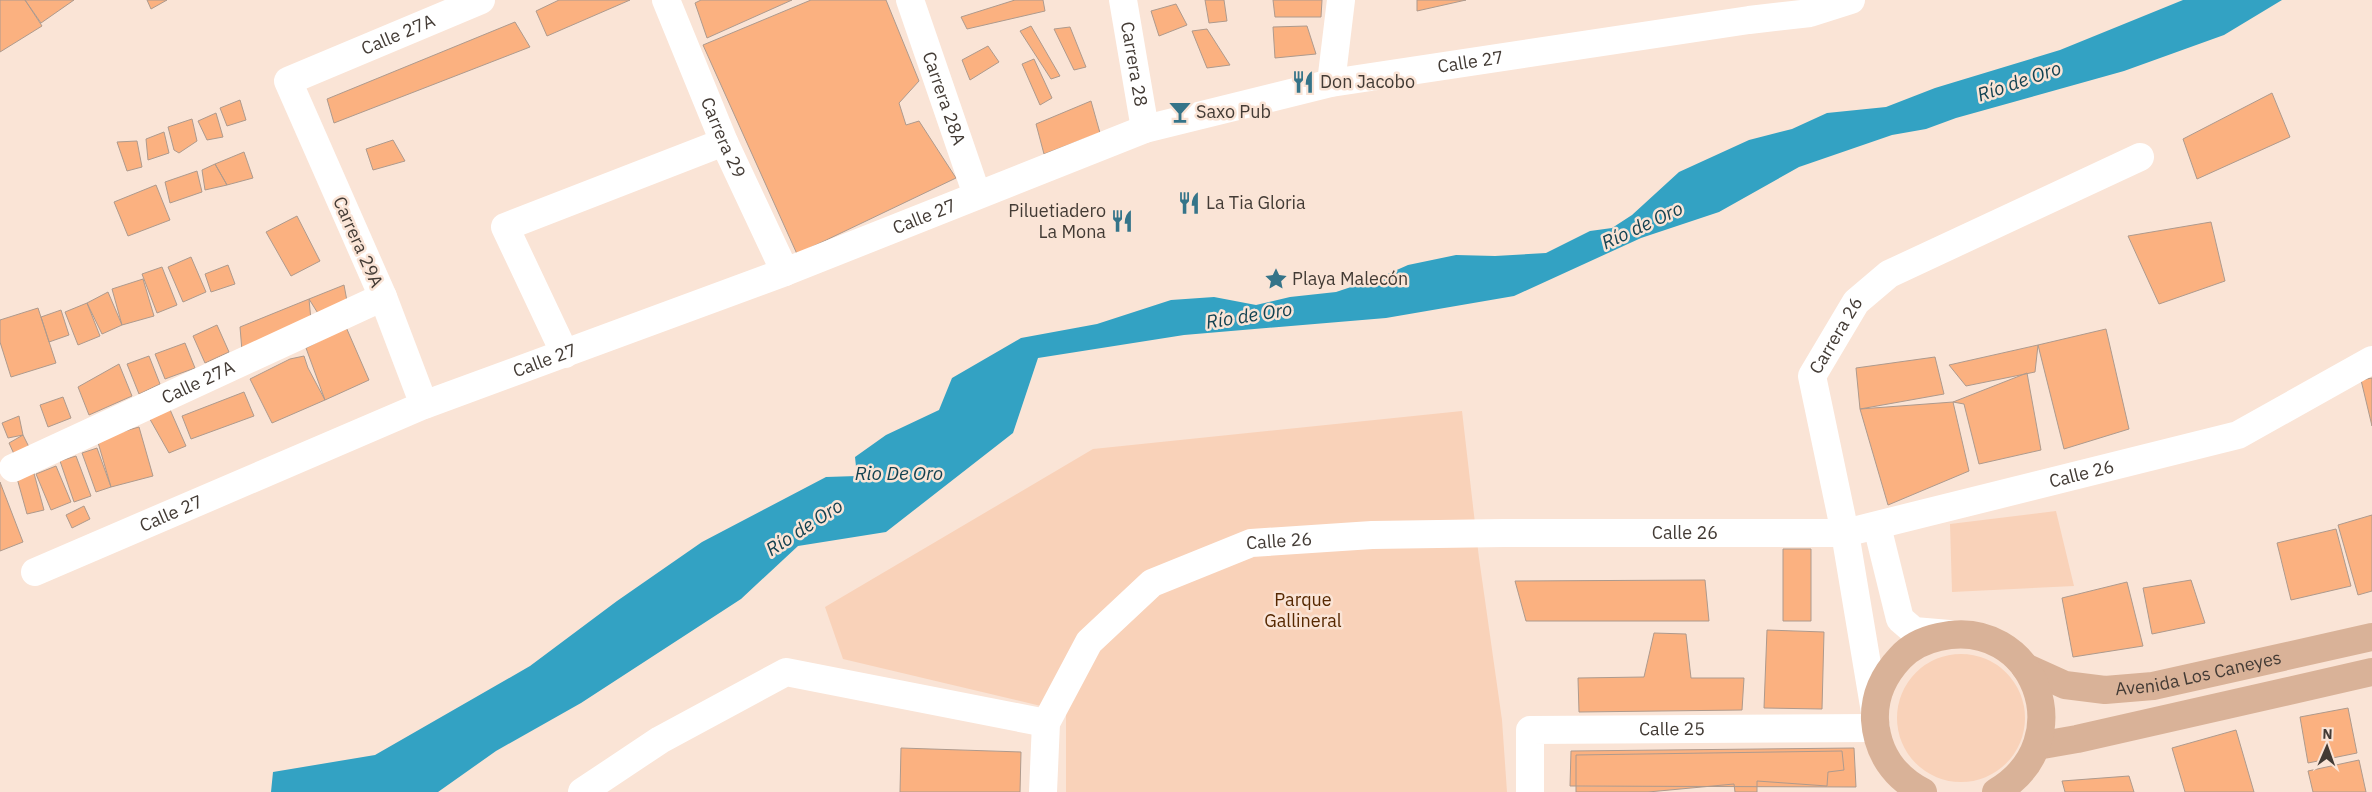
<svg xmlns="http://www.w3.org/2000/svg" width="2372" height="792" font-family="'IBM Plex Sans',sans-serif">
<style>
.green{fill:#f9d2b9}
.water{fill:#33a2c3}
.building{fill:#fbb180;stroke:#ae9a8d}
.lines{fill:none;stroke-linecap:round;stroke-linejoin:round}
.minor{stroke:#fff;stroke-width:28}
.major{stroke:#d9b298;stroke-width:28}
.labels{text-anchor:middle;stroke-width:5;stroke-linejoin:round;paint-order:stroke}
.street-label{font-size:18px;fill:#433b35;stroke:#fae4d6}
.poi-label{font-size:18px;fill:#433b35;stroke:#fae4d6;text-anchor:start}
.park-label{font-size:18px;fill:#562801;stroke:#fae4d6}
.water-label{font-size:19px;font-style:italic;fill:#134251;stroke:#fae4d6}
</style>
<rect width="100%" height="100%" fill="#fae4d6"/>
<path class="green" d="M 1462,411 L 1479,558 L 1502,720 L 1507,792 L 1066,792 L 1066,712 L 843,659 L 825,607 L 1093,449 Z
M 2056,511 L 2074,586 L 1952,592 L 1950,524 Z
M1897 718a64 64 0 1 1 128 0a64 64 0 1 1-128 0Z"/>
<path class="water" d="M 2183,0 L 2282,0 L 2224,35 L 2124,71 L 1956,118 L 1926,129 L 1892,135 L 1799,167 L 1719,212 L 1641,238 L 1514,296 L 1386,318 L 1184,335 L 1038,358 L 1013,433 L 886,532 L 798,546 L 741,599 L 581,703 L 496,751 L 438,792 L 271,792 L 273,772 L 375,755 L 530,666 L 617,601 L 702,542 L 826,477 L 857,476 L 855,457 L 886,435 L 939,410 L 952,378 L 1021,338 L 1097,324 L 1171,300 L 1214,297 L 1256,305 L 1290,297 L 1336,292 L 1381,277 L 1408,265 L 1456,255 L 1495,256 L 1546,253 L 1590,231 L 1612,228 L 1632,215 L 1679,172 L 1749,140 L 1792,129 L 1827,113 L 1886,107 L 1935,88 L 2060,50 Z"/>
<path class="building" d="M 0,0 L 25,0 L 42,26 L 0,52 Z
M 25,0 L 74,0 L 41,23 Z
M 147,0 L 167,0 L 151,9 Z
M 559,0 L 630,0 L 547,36 L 536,11 Z
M 701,0 L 792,0 L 707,38 L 695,3 Z
M 811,0 L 886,0 L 919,81 L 899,103 L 906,125 L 919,121 L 956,178 L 797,254 L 703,45 Z
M 1015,0 L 1043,0 L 1045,11 L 967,29 L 961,17 Z
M 1205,0 L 1224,0 L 1227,21 L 1209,23 Z
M 1273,0 L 1322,0 L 1321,17 L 1275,17 Z
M 1417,0 L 1466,0 L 1417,11 Z
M 1176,4 L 1187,25 L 1159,36 L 1151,11 Z
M 515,22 L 530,47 L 334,123 L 327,99 Z
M 1031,26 L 1060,76 L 1051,79 L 1020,31 Z
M 1307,26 L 1316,54 L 1275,58 L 1273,27 Z
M 1070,27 L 1086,67 L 1074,70 L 1054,29 Z
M 1207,29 L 1230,65 L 1207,68 L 1192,31 Z
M 988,46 L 999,62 L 970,80 L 962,60 Z
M 1034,59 L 1052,98 L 1040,105 L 1022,64 Z
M 2272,93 L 2290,137 L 2197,179 L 2183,139 Z
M 240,100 L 246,120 L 227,126 L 220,108 Z
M 1091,101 L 1100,133 L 1044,154 L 1036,124 Z
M 216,113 L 223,137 L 207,140 L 198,121 Z
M 192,119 L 197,141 L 179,153 L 174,150 L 168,127 Z
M 164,132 L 169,153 L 148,160 L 146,139 Z
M 393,140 L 405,161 L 373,170 L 366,149 Z
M 137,141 L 142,167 L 127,171 L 117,142 Z
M 244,152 L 253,178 L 227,185 L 215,164 Z
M 215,164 L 227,185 L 205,190 L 202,170 Z
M 197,171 L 202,192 L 170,203 L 165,182 Z
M 156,185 L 170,220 L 128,236 L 114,202 Z
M 297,216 L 320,261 L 291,276 L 266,232 Z
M 2211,222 L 2225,281 L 2159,304 L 2128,236 Z
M 191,257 L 206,292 L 183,302 L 168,267 Z
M 228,265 L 235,284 L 211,292 L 205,274 Z
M 162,267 L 177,305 L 157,313 L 142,274 Z
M 143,279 L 154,316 L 122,325 L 112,289 Z
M 344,285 L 347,301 L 319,315 L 309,299 Z
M 108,292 L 122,325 L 102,334 L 87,303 Z
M 309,299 L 311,320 L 242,351 L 240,327 Z
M 87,303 L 100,336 L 78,345 L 65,312 Z
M 38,308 L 56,363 L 11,377 L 0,342 L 0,320 Z
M 61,310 L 69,335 L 49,342 L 41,317 Z
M 217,325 L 229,352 L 205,363 L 193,336 Z
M 346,327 L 369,380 L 325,400 L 306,348 Z
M 2106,329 L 2129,429 L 2064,449 L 2038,345 Z
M 185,343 L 195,368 L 165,379 L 155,354 Z
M 2038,345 L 2035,372 L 1966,386 L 1949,365 Z
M 149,356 L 160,384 L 139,394 L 127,364 Z
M 304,356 L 308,368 L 325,400 L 272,423 L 250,379 L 290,359 Z
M 1935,357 L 1944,394 L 1860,409 L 1856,368 Z
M 119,364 L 132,396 L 89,415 L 78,387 Z
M 2027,373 L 2041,450 L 1979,464 L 1964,404 L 1953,402 Z
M 2372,378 L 2372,426 L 2361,380 Z
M 244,392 L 254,416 L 191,439 L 182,416 Z
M 63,397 L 71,418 L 48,427 L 40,405 Z
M 1953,402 L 1969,471 L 1888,505 L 1860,409 Z
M 168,405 L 186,446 L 169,453 L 147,414 Z
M 19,416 L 23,435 L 8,438 L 2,423 Z
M 139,427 L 153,476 L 111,487 L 97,439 Z
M 23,435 L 29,447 L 14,454 L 9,443 Z
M 97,448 L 111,487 L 96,492 L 82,453 Z
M 76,456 L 91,496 L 74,502 L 60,461 Z
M 32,466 L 44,510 L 27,514 L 15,471 Z
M 56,466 L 71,502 L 51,510 L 36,474 Z
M 0,482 L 23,542 L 0,551 Z
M 84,506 L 90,519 L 72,528 L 66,515 Z
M 2372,515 L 2372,591 L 2358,595 L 2338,525 Z
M 2336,529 L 2351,586 L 2291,600 L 2277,543 Z
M 1783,549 L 1811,549 L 1811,621 L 1783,621 Z
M 1705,580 L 1709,621 L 1526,621 L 1515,581 Z
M 2191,580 L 2205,623 L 2152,634 L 2143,588 Z
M 2127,582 L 2143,646 L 2073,657 L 2062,598 Z
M 1767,630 L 1824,632 L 1822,709 L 1764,708 Z
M 1654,633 L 1686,634 L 1691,678 L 1744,678 L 1742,710 L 1579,712 L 1578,678 L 1644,677 Z
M 2348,708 L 2357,753 L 2308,763 L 2300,717 Z
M 2236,730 L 2254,792 L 2185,792 L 2172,748 Z
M 901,748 L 1021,752 L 1020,792 L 900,792 Z
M 1854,748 L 1856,787 L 1570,786 L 1571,751 Z
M 1842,751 L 1844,770 L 1828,772 L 1827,786 L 1757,781 L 1757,792 L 1735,792 L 1734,784 L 1648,792 L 1576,792 L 1576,755 Z
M 2359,760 L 2366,792 L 2313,792 L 2308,771 Z
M 2129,776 L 2134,792 L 2065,792 L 2062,781 Z"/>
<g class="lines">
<g class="minor">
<path id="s1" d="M 666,0 L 724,142 L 785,272"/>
<path id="s2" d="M 910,0 L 977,195"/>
<path id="s3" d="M 1123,0 L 1145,129"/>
<path d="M 1331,83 L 1341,0"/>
<path d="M 565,354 L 505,227 L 724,142"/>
<path id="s4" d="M 424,405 L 383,297 L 288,81 L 481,0"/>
<path id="s5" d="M 13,468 L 383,297"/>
<path d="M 1877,526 L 1900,619 L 1914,631 L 1949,634"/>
<path id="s6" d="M 35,572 L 424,405 L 785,272 L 1145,129 L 1331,83 L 1749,20 L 1810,13 L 1851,0"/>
<path id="s7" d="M 1875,712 L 1845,533 L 1812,376 L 1856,302 L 1889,274 L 2140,157"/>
<path d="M 582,792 L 660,740 L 786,672 L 1046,723"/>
<path id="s8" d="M 1043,792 L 1046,723 L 1089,642 L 1152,583 L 1251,543 L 1372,535 L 1504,533 L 1845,533 L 2238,435 L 2372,360"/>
<path id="s9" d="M 1530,792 L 1530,730 L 1876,728"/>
</g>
<g class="major">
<path id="s10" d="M 2025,667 L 2065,685 L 2105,690 L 2153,686 L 2372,637"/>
<path d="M 2037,746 L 2077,739 L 2372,672"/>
<path d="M 1923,792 C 1894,777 1877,752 1875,720 C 1874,696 1884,675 1900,658 C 1910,647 1925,640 1939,637 C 2034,615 2083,741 1996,792"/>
</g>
</g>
<defs>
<symbol id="restaurant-bare" viewBox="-9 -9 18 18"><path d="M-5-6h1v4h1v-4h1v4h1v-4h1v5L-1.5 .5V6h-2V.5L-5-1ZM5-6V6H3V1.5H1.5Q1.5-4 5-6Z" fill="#357489" stroke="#fae4d6" stroke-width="2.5" paint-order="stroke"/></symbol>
<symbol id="bar-bare" viewBox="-9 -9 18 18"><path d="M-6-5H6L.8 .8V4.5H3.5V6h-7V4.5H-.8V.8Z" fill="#357489" stroke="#fae4d6" stroke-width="2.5" paint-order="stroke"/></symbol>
<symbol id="sight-bare" viewBox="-9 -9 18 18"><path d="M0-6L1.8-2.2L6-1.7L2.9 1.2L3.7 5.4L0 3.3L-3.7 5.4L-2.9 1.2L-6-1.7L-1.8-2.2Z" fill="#357489" stroke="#fae4d6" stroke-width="2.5" paint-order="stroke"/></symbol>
</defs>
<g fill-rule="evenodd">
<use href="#restaurant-bare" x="1287" y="66" width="32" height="32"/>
<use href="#bar-bare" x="1164" y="96" width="32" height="32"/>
<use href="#restaurant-bare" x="1173" y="187" width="32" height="32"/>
<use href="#restaurant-bare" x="1106" y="205" width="32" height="32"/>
<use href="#sight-bare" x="1260" y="263" width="32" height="32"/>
</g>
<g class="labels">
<g class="street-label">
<text dy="6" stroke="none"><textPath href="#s4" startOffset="471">Calle 27A</textPath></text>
<text dy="6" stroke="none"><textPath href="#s6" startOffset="1528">Calle 27</textPath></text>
<text dy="6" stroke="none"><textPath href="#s3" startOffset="65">Carrera 28</textPath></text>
<text dy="6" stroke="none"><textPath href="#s2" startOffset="104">Carrera 28A</textPath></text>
<text dy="6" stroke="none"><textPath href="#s1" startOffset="149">Carrera 29</textPath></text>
<text dy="6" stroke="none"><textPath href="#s6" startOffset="958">Calle 27</textPath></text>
<text transform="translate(358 242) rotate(66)" y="6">Carrera 29A</text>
<text dy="6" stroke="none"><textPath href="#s7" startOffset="389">Carrera 26</textPath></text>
<text dy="6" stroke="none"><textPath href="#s6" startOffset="552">Calle 27</textPath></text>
<text dy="6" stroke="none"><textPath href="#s5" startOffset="204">Calle 27A</textPath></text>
<text dy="6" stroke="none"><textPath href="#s8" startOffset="1192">Calle 26</textPath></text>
<text dy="6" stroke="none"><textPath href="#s6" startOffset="148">Calle 27</textPath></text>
<text dy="6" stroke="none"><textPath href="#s8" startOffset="788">Calle 26</textPath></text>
<text dy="6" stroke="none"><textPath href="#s8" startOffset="382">Calle 26</textPath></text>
<text dy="6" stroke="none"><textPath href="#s10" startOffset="179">Avenida Los Caneyes</textPath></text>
<text dy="6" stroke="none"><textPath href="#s9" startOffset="204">Calle 25</textPath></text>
</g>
<g class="poi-label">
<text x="1320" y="88">Don Jacobo</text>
<text x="1196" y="118">Saxo Pub</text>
<text x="1206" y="209">La Tia Gloria</text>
<text x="1106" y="217" text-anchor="end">Piluetiadero<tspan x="1106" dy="21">La Mona</tspan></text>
<text x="1292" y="285">Playa Malecón</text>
</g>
<g class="park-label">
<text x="1303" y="606">Parque<tspan x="1303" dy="21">Gallineral</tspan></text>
</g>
<g class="water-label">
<text transform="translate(2019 81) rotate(-19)" y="7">Río de Oro</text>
<text transform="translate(1642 225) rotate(-25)" y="7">Río de Oro</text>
<text transform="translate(1249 315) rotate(-9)" y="7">Río de Oro</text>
<text x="899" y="480">Rio De Oro</text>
<text transform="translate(804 527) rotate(-33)" y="7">Río de Oro</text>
</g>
</g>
<g transform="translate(2327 747) rotate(2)" stroke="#fae4d6" stroke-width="4" paint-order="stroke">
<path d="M0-4L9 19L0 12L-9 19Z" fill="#433b35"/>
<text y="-8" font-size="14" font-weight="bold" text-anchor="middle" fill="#433b35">N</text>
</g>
</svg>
